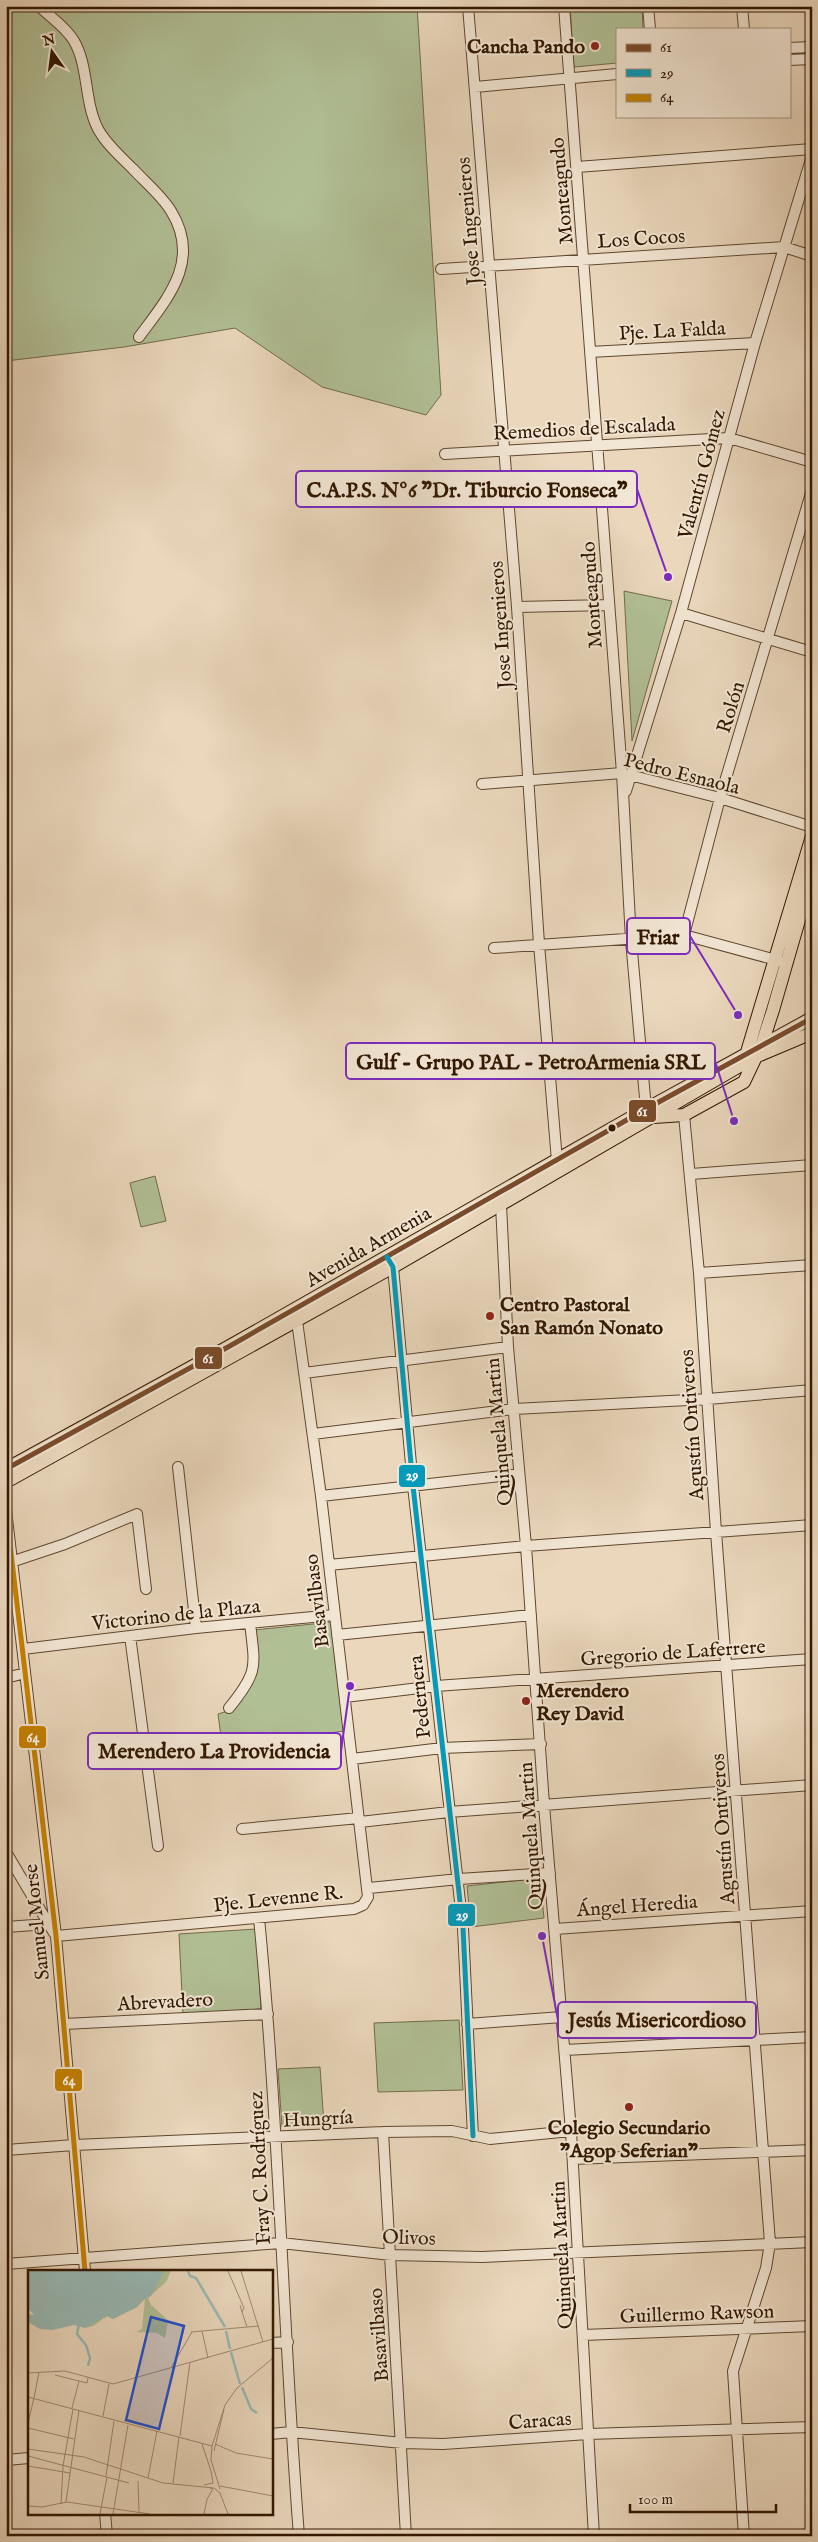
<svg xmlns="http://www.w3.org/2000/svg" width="818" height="2542" font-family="'IM FELL English',serif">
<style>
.green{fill:#b1bf95;stroke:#726b4a}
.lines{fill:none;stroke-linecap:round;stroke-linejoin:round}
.minor-casing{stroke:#60472f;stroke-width:12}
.major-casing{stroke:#321700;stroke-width:14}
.minor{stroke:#f1e5d3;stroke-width:10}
.major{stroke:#ead7bc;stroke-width:12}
.bus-1-casing{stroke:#f1e5d3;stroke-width:9}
.bus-2-casing{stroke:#f1e5d3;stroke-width:9}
.bus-3-casing{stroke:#f1e5d3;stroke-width:9}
.bus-1{stroke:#7a4b2a;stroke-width:5}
.bus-2{stroke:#059ab9;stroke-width:5}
.bus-3{stroke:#c68200;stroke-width:5}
.poi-dot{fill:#8f2418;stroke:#f1e5d3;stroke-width:2}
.bus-dot{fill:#321700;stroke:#f1e5d3;stroke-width:2}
.labels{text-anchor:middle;stroke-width:4;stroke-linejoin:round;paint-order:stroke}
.poi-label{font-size:20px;font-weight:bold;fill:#321700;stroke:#f1e5d3;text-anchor:start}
.street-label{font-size:20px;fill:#321700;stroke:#f1e5d3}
.inset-river{fill:none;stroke:#98b9b5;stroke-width:2.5}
.inset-road{fill:none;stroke:#a08a71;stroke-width:1}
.view{fill:#1d4ed8;fill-opacity:0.15;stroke:#1d4ed8;stroke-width:2.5}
.inset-edge{fill:none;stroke:#321700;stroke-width:2.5}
.leader{fill:none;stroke:#7b2cbf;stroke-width:2}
.callout-dot{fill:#7b2cbf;stroke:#f1e5d3;stroke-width:2}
.callout{fill:#f1e5d3;stroke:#7b2cbf;stroke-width:2}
.callout-label{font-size:21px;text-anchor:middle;font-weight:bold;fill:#321700}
.line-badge{stroke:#f1e5d3;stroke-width:2}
.badge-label{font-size:14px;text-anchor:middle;font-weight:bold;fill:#fff}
</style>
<rect width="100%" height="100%" fill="#ead7bc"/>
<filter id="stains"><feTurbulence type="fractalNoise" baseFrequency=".004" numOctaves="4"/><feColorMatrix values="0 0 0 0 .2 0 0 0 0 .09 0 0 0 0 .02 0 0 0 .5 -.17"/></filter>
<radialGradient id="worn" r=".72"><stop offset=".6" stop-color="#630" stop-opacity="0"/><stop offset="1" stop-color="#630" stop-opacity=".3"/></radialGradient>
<path class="green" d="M 6,6 L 417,6 L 441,395 L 426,415 L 322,387 L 235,328 L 124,347 L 6,361 Z
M 570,6 L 642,6 L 643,29 L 617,29 L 617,63 L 574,67 Z
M 624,591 L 672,601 L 632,741 Z
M 155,1176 L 166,1221 L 141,1227 L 130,1183 Z
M 332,1622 L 345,1731 L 296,1737 L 297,1747 L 224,1759 L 218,1714 L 231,1710 L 243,1696 L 254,1630 Z
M 540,1878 L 544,1918 L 471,1927 L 467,1886 Z
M 256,1929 L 261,2009 L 183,2014 L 179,1934 Z
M 459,2020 L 463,2090 L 378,2092 L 374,2023 Z
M 320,2067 L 324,2125 L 282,2127 L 278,2069 Z"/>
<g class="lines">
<defs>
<path id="minor" d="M 39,6 C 50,17 66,27 74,41 C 89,67 84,102 98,129 C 106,144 121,157 133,169 C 145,182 162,196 171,211 C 202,261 167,299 139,337
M 468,6 L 517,607 L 539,944 L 557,1161
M 564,6 L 622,773 L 631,940 L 646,1109
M 648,6 L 650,29
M 742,6 L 744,29
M 789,48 L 812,47
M 789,60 L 812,59
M 475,87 L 617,74
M 577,167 L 812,149
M 441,269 L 784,247 L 812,256
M 590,352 L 755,343
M 445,454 L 729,438 L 812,462
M 517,607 L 609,605
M 681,613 L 812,652
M 482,784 L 622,773 L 720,798 L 812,827
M 626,791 L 681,613 L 755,343 L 812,156
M 684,935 L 720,798 L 812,490
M 494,948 L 684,935 L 780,961
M 684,1115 L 699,1273 L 716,1532 L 770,2243 L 766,2268 L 733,2371 L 744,2536
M 691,1174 L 812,1165
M 497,1199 L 501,1205 L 508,1347 L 526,1546 L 544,1805 L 571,2131 L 594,2536
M 390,1262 L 393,1267 L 413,1486 L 463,1928 L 473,2136
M 699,1273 L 812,1265
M 304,1373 L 508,1347
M 313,1434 L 514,1409 L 708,1399 L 812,1390
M 178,1467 L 196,1628
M 321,1496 L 519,1474
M 6,1510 L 56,1936 L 85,2271
M 14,1561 L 65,1544 L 137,1514 L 146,1589
M 329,1565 L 526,1546 L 812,1525
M 337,1635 L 531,1615
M 130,1636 L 158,1846
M 23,1649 L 196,1628 L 334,1615
M 6,1678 L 25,1673
M 345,1697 L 436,1686 L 812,1659
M 229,1708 C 259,1671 255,1667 250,1623
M 352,1759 L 442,1748 L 541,1744
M 360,1822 L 449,1812 L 812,1785
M 242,1829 L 359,1818
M 6,1852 L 54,1933
M 369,1888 L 459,1879 L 550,1873
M 259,1918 C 279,2124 283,2330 299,2536
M 6,1927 L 48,1924
M 555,1929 L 812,1911
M 56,1936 L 354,1909 L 363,1905 L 368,1897 L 321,1496 L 297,1321 L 292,1315
M 64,2024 L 268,2014
M 467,2024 L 562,2017
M 565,2050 L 812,2037
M 383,2132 L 406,2536
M 6,2150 L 74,2145 L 383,2132 L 452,2131 L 490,2139 L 571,2131
M 573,2159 L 812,2150
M 6,2264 L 281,2243 L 391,2255 L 482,2257 L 812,2242
M 583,2335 L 812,2326
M 271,2343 L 288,2342
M 271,2434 L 291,2432 L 402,2443 L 443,2444 L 588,2434 L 812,2427
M 6,2460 L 29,2458
M 105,2513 L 107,2536"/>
<path id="major" d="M 747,1052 L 812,836
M 654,1117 L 684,1115 L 744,1082 L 762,1044 L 773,1010 L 812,875
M 6,1469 L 228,1347 L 646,1109 L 812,1018
M 6,1482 L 393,1267 L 755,1057 L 812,1033"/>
</defs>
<use href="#minor" class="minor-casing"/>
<use href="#major" class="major-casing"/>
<use href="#minor" class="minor"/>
<use href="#major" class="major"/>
<defs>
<path id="bus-1" d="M 6,1469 L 228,1347 L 646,1109 L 812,1018"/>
<path id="bus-2" d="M 387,1257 L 393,1267 L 413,1486 L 463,1928 L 473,2136"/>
<path id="bus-3" d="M 6,1510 L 56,1936 L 85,2271"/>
</defs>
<use href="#bus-1" class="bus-1-casing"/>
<use href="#bus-2" class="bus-2-casing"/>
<use href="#bus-3" class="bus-3-casing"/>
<use href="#bus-1" class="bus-1"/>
<use href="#bus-2" class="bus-2"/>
<use href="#bus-3" class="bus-3"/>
</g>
<g class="poi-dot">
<circle cx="595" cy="46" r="5"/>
<circle cx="490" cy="1316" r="5"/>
<circle cx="526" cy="1701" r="5"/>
<circle cx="629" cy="2107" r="5"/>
</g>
<circle class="bus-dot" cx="612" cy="1128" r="4.5"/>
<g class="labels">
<g class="poi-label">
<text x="585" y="53" text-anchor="end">Cancha Pando</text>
<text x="500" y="1311">Centro Pastoral<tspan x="500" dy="23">San Ramón Nonato</tspan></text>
<text x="536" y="1697">Merendero<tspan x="536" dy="23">Rey David</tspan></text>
<text x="629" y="2134" text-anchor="middle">Colegio Secundario<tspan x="629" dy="23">"Agop Seferian"</tspan></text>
</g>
<g class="street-label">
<text transform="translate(561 191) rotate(-95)" y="7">Monteagudo</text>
<text transform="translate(468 221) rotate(-95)" y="7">Jose Ingenieros</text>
<text transform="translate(641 238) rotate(-4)" y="7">Los Cocos</text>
<text transform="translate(672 330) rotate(-3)" y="7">Pje. La Falda</text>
<text transform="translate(584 428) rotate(-3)" y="7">Remedios de Escalada</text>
<text transform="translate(701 474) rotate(-75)" y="7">Valentín Gómez</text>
<text transform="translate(591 595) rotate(-94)" y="7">Monteagudo</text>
<text transform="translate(500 625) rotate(-94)" y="7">Jose Ingenieros</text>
<text transform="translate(730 707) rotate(-73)" y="7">Rolón</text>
<text transform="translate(682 773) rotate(14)" y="7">Pedro Esnaola</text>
<text transform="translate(368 1246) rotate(-30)" y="7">Avenida Armenia</text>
<text transform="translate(691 1425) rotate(-94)" y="7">Agustín Ontiveros</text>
<text transform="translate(498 1432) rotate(-95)" y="7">Quinquela Martin</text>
<text transform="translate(316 1601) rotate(-97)" y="7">Basavilbaso</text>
<text transform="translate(176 1614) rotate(-6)" y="7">Victorino de la Plaza</text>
<text transform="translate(673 1652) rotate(-4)" y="7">Gregorio de Laferrere</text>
<text transform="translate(419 1697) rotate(-96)" y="7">Pedernera</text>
<text transform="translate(722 1829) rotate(-94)" y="7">Agustín Ontiveros</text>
<text transform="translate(530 1836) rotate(-94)" y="7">Quinquela Martin</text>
<text transform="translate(278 1898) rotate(-6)" y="7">Pje. Levenne R.</text>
<text transform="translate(637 1905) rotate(-4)" y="7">Ángel Heredia</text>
<text transform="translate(36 1922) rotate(-96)" y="7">Samuel Morse</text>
<text transform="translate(165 2001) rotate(-3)" y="7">Abrevadero</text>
<text transform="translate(318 2118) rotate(-3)" y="7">Hungría</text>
<text transform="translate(259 2168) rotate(-93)" y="7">Fray C. Rodríguez</text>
<text transform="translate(409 2237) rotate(2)" y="7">Olivos</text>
<text transform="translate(561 2255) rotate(-93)" y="7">Quinquela Martin</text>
<text transform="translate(697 2313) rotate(-2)" y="7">Guillermo Rawson</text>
<text transform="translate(378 2335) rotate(-94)" y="7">Basavilbaso</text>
<text transform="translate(540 2420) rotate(-4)" y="7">Caracas</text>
</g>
</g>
<g transform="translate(28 2270)">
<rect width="245" height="245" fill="#ead7bc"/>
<path d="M 106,1 L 143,1 L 138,12 L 120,28 L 123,35 L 140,50 L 137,68 L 129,63 L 108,62 L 114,59 L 117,29 L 109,37 L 85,49 L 79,46 L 65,56 L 57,58 L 50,55 Z" fill="#b1bf95"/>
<path d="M 0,1 L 136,1 L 123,26 L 114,30 L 109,37 L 85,49 L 79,46 L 57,58 L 46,55 L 24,60 L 12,59 L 0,52 L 0,44 L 7,45 L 0,39 Z" fill="#98b9b5"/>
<path class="inset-river" d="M 160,1 L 162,6 L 168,8 L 197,57M 51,54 L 49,64 L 58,75 L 62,88 L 60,96M 198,61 L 202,79M 203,82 L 212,114M 214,117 L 223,139 L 229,143"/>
<path class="inset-road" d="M 200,1 L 216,38 L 214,42 L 212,35M 213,1 L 235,72M 214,42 L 219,57M 174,61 L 180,88M 163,62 L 231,56M 143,98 L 164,62M 0,103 L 37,101 L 85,114 L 245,69M 27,105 L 59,113 L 60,108M 0,127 L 184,176M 6,128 L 11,102M 44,138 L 51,111M 75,146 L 81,114M 0,153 L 6,128M 0,158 L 46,169M 152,166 L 162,92M 174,174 L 183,201M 187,174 L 208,183 L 245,189M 0,179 L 56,187 L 135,213 L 186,218 L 192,223 L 200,244M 186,181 L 196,139M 0,186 L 101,213M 0,196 L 42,203M 78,206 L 86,151M 120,208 L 129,161M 110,211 L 111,243M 145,213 L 151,167M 176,215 L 185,213 L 183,201M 192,216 L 245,226M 192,219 L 183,190 L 184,176 L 197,135 L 209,118 L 245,88M 38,232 L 51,140M 33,234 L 35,196 L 45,139M 0,236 L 14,237 L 39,232 L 122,244M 72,244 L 79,207M 85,244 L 100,155M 176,244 L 179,229 L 185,219 L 182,218"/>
<path class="view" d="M 123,47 L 156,56 L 131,159 L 98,150 Z"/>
<rect width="245" height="245" class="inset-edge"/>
</g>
<path class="leader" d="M668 577L637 489M738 1015L690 936M734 1121L715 1061M350 1686L341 1751M542 1936L558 2020"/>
<g class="callout-dot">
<circle cx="668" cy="577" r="5"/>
<circle cx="738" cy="1015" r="5"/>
<circle cx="734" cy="1121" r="5"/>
<circle cx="350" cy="1686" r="5"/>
<circle cx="542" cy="1936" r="5"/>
</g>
<g class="callout">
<rect x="296" y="471" width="341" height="36" rx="5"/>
<rect x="627" y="918" width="63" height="36" rx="5"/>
<rect x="346" y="1043" width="369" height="36" rx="5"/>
<rect x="88" y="1733" width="253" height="36" rx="5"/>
<rect x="558" y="2002" width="198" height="36" rx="5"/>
</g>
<g class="callout-label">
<text x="467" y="497">C.A.P.S. Nº6 "Dr. Tiburcio Fonseca"</text>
<text x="658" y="944">Friar</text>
<text x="531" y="1069">Gulf - Grupo PAL - PetroArmenia SRL</text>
<text x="214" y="1758">Merendero La Providencia</text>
<text x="657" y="2027">Jesús Misericordioso</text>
</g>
<g class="line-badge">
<rect x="628" y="1099" width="29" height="24" rx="5" fill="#7a4b2a"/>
<rect x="194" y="1346" width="29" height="24" rx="5" fill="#7a4b2a"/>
<rect x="398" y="1464" width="28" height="24" rx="5" fill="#059ab9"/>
<rect x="18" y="1725" width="29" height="24" rx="5" fill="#c68200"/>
<rect x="447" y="1903" width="29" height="24" rx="5" fill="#059ab9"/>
<rect x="54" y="2068" width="29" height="24" rx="5" fill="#c68200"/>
</g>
<g class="badge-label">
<text x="642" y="1116">61</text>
<text x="208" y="1363">61</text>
<text x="412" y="1480">29</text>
<text x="33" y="1742">64</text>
<text x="462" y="1920">29</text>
<text x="69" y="2085">64</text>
</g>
<rect width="818" height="2542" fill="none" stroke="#ead7bc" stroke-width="25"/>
<rect x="8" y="8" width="803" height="2527" fill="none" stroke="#321700" stroke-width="2.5"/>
<rect x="12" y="12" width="793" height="2517" fill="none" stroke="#321700"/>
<rect x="616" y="28" width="175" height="90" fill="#f1e5d3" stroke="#a5937f"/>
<rect x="626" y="44" width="25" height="8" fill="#7a4b2a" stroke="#a5937f"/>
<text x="660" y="52" font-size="15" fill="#321700">61</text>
<rect x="626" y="69" width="25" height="8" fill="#059ab9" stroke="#a5937f"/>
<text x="660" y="78" font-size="15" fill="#321700">29</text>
<rect x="626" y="94" width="25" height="8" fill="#c68200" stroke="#a5937f"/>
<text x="660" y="102" font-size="15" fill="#321700">64</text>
<g transform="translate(52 52) rotate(346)" stroke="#f1e5d3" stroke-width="4" paint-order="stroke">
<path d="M0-4L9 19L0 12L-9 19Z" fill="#321700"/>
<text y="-8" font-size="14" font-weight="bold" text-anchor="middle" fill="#321700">N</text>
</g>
<path d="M630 2504v8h146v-8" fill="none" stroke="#321700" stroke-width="2.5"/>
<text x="638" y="2504" font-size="15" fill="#321700" stroke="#f1e5d3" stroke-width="4" paint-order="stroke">100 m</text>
<rect width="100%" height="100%" filter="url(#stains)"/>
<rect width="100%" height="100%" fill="url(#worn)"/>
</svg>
